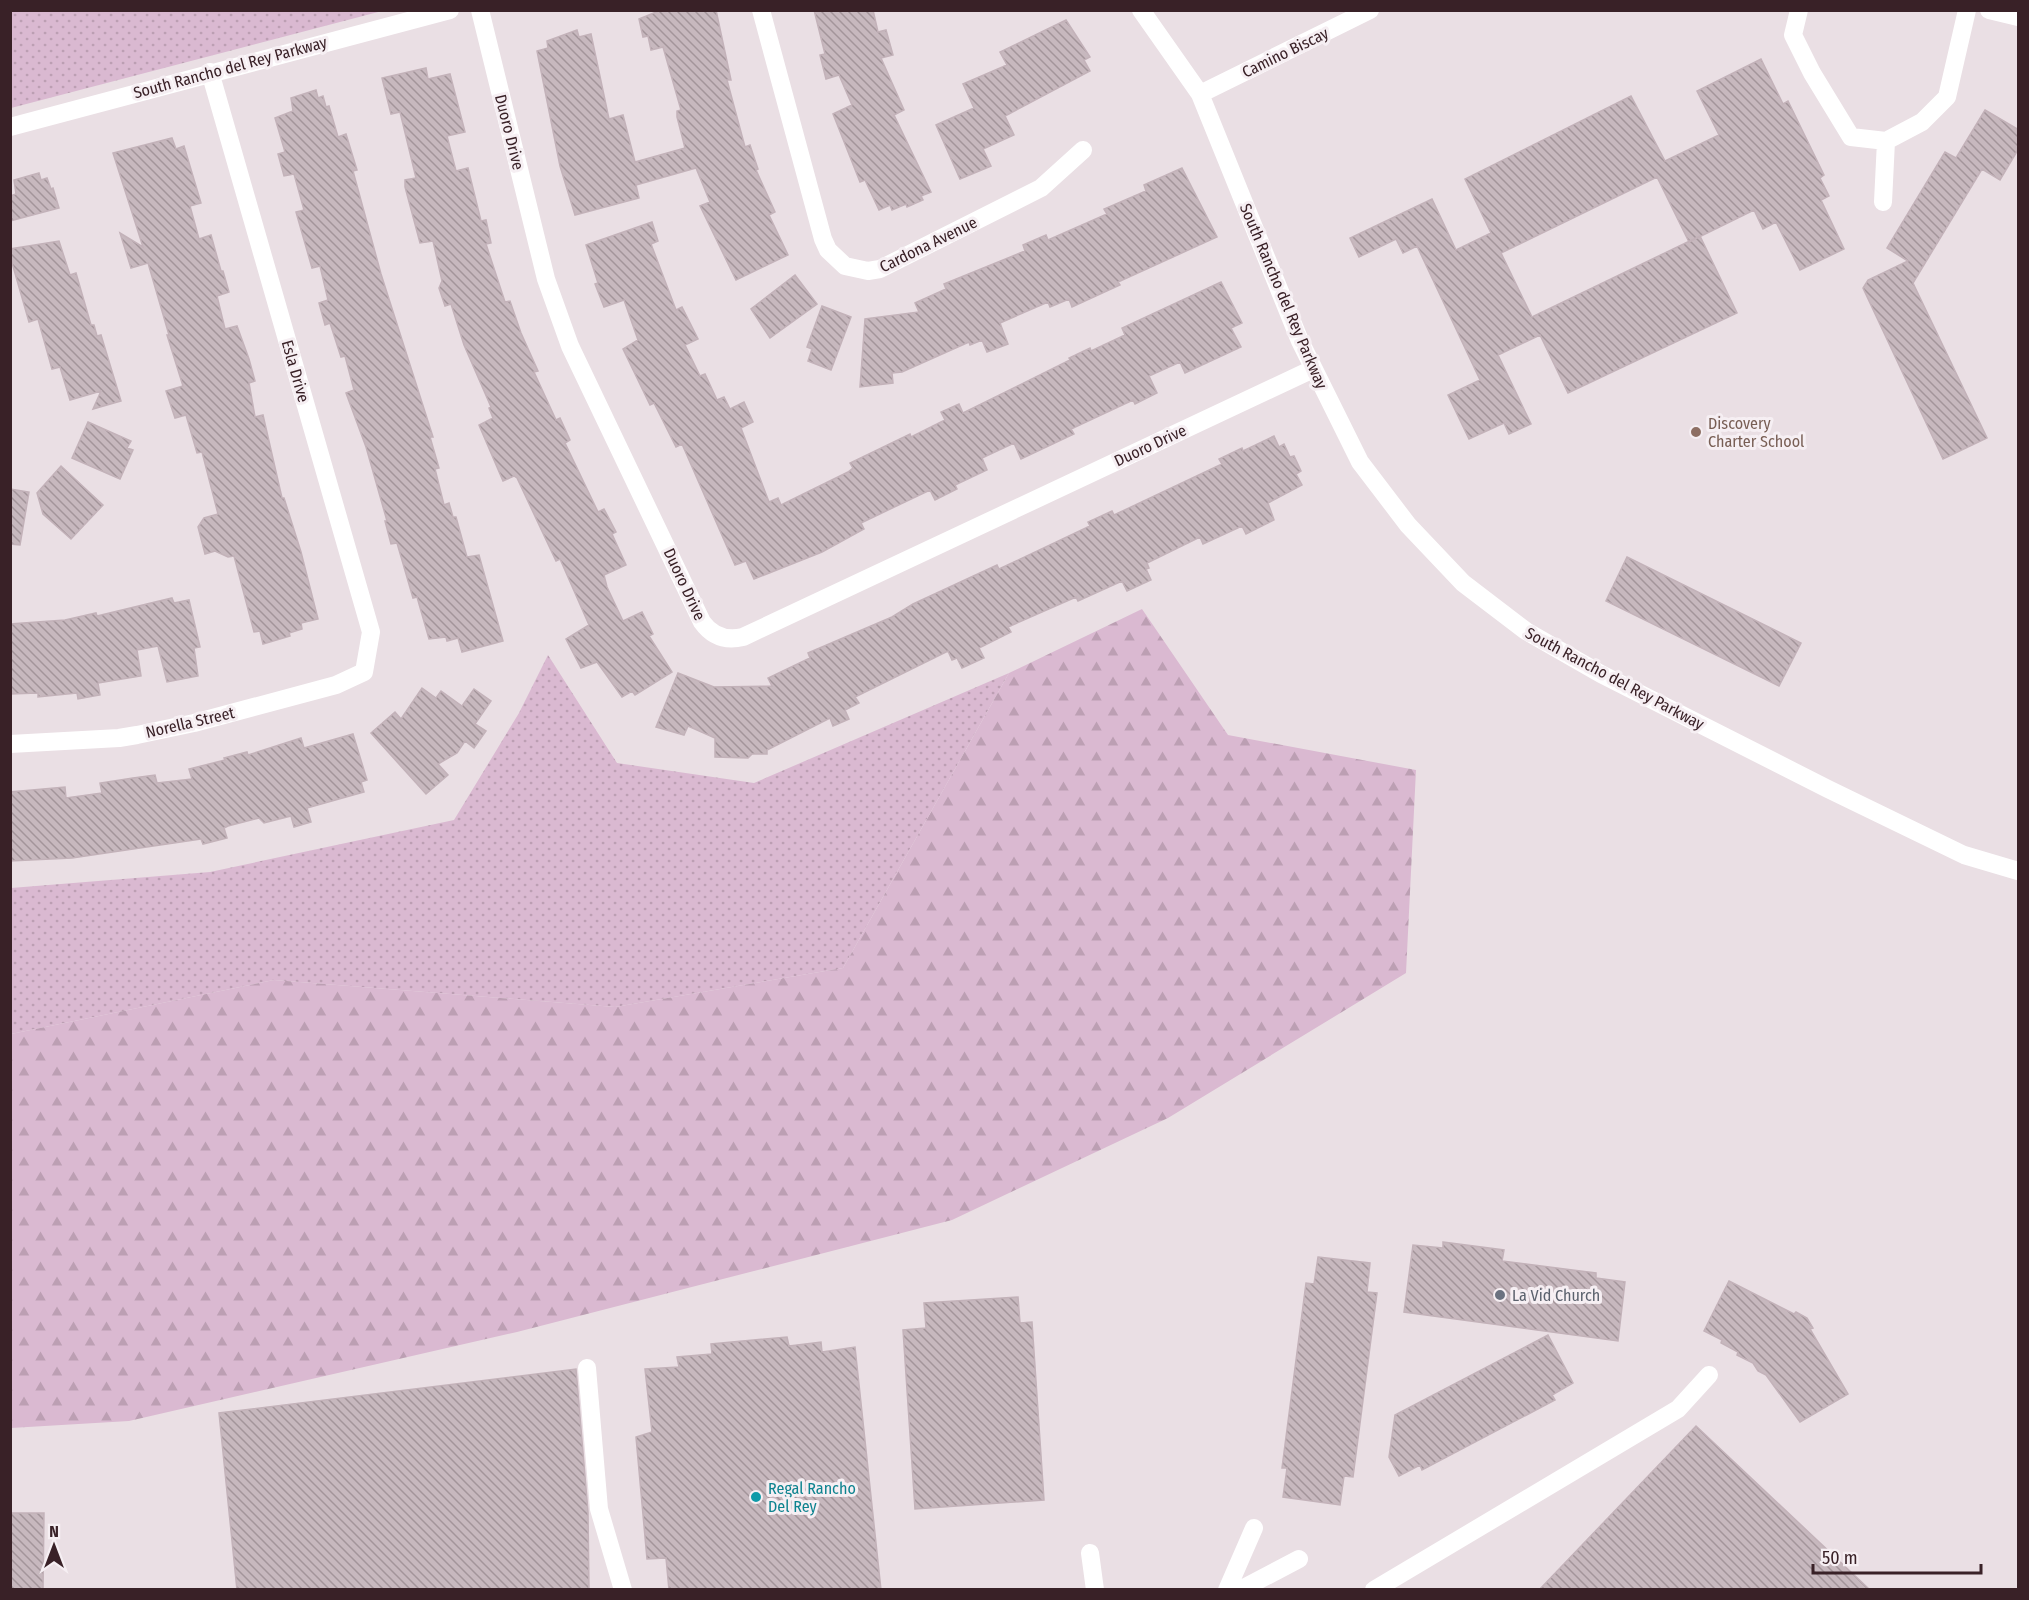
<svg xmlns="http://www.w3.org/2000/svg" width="2029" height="1600" font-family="'Fira Sans Condensed',sans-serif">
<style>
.grass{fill:url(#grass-dots)}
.forest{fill:url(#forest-firs)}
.building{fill:url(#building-back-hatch);stroke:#c3b2b9;stroke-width:1.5}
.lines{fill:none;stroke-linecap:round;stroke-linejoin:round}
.minor{stroke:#fff;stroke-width:18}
.education-dot{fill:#8d6e63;stroke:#f6eff3;stroke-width:2}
.worship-dot{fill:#6b7280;stroke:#f6eff3;stroke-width:2}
.culture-dot{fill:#0f9aa8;stroke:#f6eff3;stroke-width:2}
.labels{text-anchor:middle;stroke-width:6;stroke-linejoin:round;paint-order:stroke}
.street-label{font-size:16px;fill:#392127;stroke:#f6eff3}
.education-label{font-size:16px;fill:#785e54;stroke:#f6eff3;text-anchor:start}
.worship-label{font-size:16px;fill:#5b616d;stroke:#f6eff3;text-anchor:start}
.culture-label{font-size:16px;fill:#0d838f;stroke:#f6eff3;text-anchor:start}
</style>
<defs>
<pattern id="grass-dots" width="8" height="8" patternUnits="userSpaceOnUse" patternTransform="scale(1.5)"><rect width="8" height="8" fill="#dab9d1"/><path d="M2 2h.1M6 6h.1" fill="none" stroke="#bc9fb3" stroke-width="1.8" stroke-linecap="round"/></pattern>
<pattern id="forest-firs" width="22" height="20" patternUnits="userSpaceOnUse" patternTransform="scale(1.5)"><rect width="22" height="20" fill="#dab9d1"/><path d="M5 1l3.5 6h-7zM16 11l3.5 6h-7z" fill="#bc9fb3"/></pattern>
<pattern id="building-back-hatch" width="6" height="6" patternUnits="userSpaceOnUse" patternTransform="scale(1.5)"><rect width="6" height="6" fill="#c7b8be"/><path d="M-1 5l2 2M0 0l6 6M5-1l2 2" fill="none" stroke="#a3959a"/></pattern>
</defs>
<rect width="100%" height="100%" fill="#eadfe4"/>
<path class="grass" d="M 11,10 L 382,10 L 382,11 L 11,108 Z
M 548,655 L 617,763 L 754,783 L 1009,673 L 843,968 L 615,1007 L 274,980 L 11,1034 L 11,888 L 210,872 L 454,820 L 519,713 Z"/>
<path class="forest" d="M 1142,609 L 1228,735 L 1416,770 L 1406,973 L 1168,1118 L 952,1220 L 517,1332 L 129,1421 L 11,1428 L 11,1034 L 274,980 L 615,1007 L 843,968 L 1009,673 Z"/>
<path class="building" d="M 661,10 L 716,10 L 731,80 L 727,80 L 745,147 L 750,145 L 758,169 L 756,170 L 775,212 L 769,215 L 788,255 L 736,280 L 700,206 L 710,202 L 696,168 L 636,185 L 639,198 L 575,215 L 560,166 L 537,51 L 548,48 L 547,41 L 577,30 L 579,37 L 591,34 L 609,119 L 623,115 L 635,162 L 685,148 L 677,117 L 677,111 L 681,110 L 663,47 L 651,50 L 648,36 L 643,37 L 639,19 Z
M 814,10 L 873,10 L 878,32 L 886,30 L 893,55 L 881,58 L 904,110 L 894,115 L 931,192 L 921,196 L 923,200 L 907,207 L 906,204 L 892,210 L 890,205 L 879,210 L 865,180 L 860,182 L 833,114 L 852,105 L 839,75 L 826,79 L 820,55 L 825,54 Z
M 1066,20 L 1090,57 L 1084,60 L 1090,71 L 1005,116 L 1014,135 L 983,149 L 991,166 L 960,179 L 936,125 L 974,108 L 963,84 L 1007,65 L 1000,52 Z
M 1761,59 L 1783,104 L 1788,101 L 1824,175 L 1820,178 L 1829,196 L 1821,200 L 1844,249 L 1800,270 L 1776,222 L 1763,229 L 1754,210 L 1689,242 L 1657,177 L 1501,253 L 1532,317 L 1700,236 L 1737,313 L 1568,393 L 1540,335 L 1498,355 L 1531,424 L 1509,434 L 1504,423 L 1469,439 L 1448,395 L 1480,380 L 1417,246 L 1403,253 L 1396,239 L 1359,257 L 1350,238 L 1432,199 L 1456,250 L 1491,233 L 1465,179 L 1631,96 L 1665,161 L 1719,135 L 1697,91 Z
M 426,68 L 428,79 L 450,74 L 465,132 L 447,136 L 456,171 L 468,168 L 481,221 L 486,220 L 491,243 L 486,244 L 505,302 L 510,301 L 521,333 L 538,371 L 534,372 L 556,420 L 560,418 L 570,440 L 565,443 L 598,512 L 604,509 L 616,532 L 612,534 L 626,565 L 604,575 L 607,587 L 623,621 L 642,612 L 653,634 L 649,636 L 672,672 L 635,695 L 632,691 L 622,697 L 597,662 L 581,668 L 566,639 L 589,625 L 560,559 L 556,561 L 517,478 L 514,476 L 503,481 L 479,425 L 493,418 L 489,408 L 491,407 L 464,345 L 451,304 L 445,306 L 439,288 L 442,281 L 433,241 L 420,243 L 405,187 L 405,180 L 416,178 L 400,112 L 391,114 L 382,78 Z
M 316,90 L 318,98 L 323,96 L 326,107 L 329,106 L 338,137 L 346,134 L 357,170 L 353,171 L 381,274 L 433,437 L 430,437 L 439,468 L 435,469 L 444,505 L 449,503 L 453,517 L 456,517 L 467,557 L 479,555 L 503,641 L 462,652 L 458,638 L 447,641 L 446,637 L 429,639 L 417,597 L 413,598 L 397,543 L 391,544 L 385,521 L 387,521 L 366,447 L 346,393 L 354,390 L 345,356 L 341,357 L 330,323 L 325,325 L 319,303 L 328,300 L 320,266 L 312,268 L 296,212 L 304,210 L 294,174 L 284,176 L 278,154 L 285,152 L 275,118 L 293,111 L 291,98 Z
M 1985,110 L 2019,130 L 2019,148 L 2000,180 L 1982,169 L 1913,283 L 1987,438 L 1943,459 L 1863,288 L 1868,280 L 1908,261 L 1887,248 L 1945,152 L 1956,158 Z
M 172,138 L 176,149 L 184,146 L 201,203 L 190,206 L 199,239 L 211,235 L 221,271 L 223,271 L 229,292 L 217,296 L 225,329 L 237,326 L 249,359 L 255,381 L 249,383 L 255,417 L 263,415 L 282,498 L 284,498 L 301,552 L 318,619 L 301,623 L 302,629 L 289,633 L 290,636 L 263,644 L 260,631 L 254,632 L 234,556 L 228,557 L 215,551 L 205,554 L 198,527 L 204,518 L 218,514 L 202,452 L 197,453 L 186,415 L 175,418 L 166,391 L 183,386 L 167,335 L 169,335 L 148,263 L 131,268 L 120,233 L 143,247 L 113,153 Z
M 1182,168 L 1217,237 L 1118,282 L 1120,285 L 1072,307 L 1069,299 L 1050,307 L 1048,302 L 1000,323 L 1008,344 L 987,352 L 982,340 L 970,345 L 969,342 L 902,372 L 892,373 L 893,383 L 860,387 L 865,319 L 919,312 L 915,303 L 946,289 L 944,284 L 1025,251 L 1023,245 L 1046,235 L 1048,240 L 1107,214 L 1104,209 L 1146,191 L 1144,185 Z
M 39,173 L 41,180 L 47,178 L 51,189 L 53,188 L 59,208 L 10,221 L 10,196 L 16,194 L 14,180 Z
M 652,222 L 658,241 L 651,244 L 676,310 L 682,307 L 698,339 L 685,345 L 700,376 L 705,374 L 717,400 L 724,397 L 730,409 L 744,402 L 753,422 L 741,428 L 769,502 L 778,498 L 781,505 L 848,472 L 853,468 L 850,463 L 910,434 L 911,437 L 945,420 L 941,412 L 959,404 L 963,413 L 1070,360 L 1069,358 L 1090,348 L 1091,351 L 1125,335 L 1122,328 L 1221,282 L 1242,323 L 1231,328 L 1241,347 L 1185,373 L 1180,362 L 1149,376 L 1157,393 L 1135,404 L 1133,400 L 1071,429 L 1074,434 L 1021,459 L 1014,443 L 982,458 L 987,470 L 955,485 L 957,489 L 935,500 L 930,490 L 861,523 L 864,529 L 822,552 L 754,579 L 746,561 L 735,565 L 682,444 L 676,447 L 654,403 L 650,405 L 623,349 L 638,340 L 624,300 L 604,307 L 595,284 L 598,283 L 586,245 Z
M 59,241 L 70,275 L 76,273 L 91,325 L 94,325 L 97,336 L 101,335 L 121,401 L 93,409 L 101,391 L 70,400 L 60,367 L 52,369 L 38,319 L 29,322 L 10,256 L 10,249 Z
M 795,275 L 817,304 L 770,338 L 751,309 Z
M 822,306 L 851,317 L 831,370 L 808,361 L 812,349 L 807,347 Z
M 88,422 L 131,441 L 127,448 L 133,450 L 120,479 L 72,458 Z
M 1274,436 L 1279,447 L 1284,444 L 1290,457 L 1294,456 L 1301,471 L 1296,474 L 1302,485 L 1268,503 L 1274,520 L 1246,534 L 1242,526 L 1203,544 L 1200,537 L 1147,563 L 1149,568 L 1146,569 L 1151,580 L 1127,591 L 1122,581 L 1078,601 L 1076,597 L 1008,627 L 1011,632 L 979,648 L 984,658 L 962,668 L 957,658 L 952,660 L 948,651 L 855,697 L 859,703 L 845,710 L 849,719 L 833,726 L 830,718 L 767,750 L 767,754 L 752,754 L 748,758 L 715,757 L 715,738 L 688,726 L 684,735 L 656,727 L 678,673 L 714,687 L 772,686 L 768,678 L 810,658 L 808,653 L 892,617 L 913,604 L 997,565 L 999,569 L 1090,526 L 1088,522 L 1112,511 L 1114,515 L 1222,464 L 1219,459 L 1242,448 L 1243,451 Z
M 61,466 L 103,505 L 71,539 L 43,514 L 37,493 Z
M 10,489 L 29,492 L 20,545 L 10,544 Z
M 1627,557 L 1801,643 L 1779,686 L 1606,601 Z
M 172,598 L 174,603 L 189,600 L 200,647 L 194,648 L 198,676 L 167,682 L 158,646 L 137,650 L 141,676 L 98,683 L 100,695 L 78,699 L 77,693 L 38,697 L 38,693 L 10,694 L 10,624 L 65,620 L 96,613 L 97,616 Z
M 422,688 L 436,698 L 441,691 L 462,706 L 474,689 L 491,701 L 475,724 L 486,731 L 474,748 L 465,741 L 457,753 L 438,764 L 448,775 L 426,794 L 371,733 L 395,712 L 401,719 Z
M 353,734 L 367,780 L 361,782 L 364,792 L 307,808 L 311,822 L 294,827 L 291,816 L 264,823 L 259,818 L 228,826 L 224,828 L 227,838 L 203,844 L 201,839 L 72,858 L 10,861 L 10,792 L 65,787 L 66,798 L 102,793 L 100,783 L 133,778 L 155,775 L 157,783 L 192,779 L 189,769 L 225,760 L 224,758 L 247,752 L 248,755 L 301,738 L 304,748 Z
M 1443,1242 L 1504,1250 L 1502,1261 L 1596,1273 L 1596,1278 L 1625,1282 L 1618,1341 L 1404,1312 L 1413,1245 L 1443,1248 Z
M 1318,1257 L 1370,1263 L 1367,1292 L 1377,1293 L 1353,1477 L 1344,1476 L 1340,1505 L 1283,1497 L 1287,1468 L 1282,1468 L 1306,1283 L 1314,1284 Z
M 1729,1281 L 1794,1314 L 1796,1312 L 1807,1318 L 1813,1328 L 1810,1329 L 1848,1394 L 1800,1422 L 1766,1375 L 1758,1371 L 1753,1363 L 1737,1355 L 1738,1352 L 1721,1343 L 1722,1340 L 1704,1331 Z
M 1018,1297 L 1020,1323 L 1032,1322 L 1044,1500 L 915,1509 L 903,1330 L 926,1328 L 924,1303 Z
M 1548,1335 L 1573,1383 L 1552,1395 L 1555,1400 L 1422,1470 L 1420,1465 L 1399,1476 L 1389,1457 L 1395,1415 Z
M 787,1337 L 789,1346 L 821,1342 L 822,1352 L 855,1347 L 881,1590 L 669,1590 L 666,1558 L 647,1559 L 636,1437 L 652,1432 L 645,1369 L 679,1367 L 677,1357 L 712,1354 L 711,1344 Z
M 576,1369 L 588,1512 L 589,1590 L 237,1590 L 219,1413 Z
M 1696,1426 L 1870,1590 L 1539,1590 Z
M 10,1513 L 44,1513 L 43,1590 L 10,1590 Z"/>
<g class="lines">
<path class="minor" d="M 480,10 L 546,279 L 570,346 L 702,622 C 712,636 726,641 743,637 L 1313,369
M 761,10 L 823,239 L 828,250 L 845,266 L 868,271 L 880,269 L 1041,188 L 1083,150
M 1141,10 L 1200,94 L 1300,341 L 1360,462 L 1408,525 L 1463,583 L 1526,631 L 1601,674 L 1828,789 L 1964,855 L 2018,871
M 1799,10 L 1793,35 L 1812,73 L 1851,137 L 1886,141 L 1922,122 L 1947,97 L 1967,10
M 1989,10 L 2018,17
M 1200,94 L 1370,10
M 10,127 L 450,10
M 1883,202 L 1886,141
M 10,744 L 119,738 L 137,735 L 194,723 L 336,685 L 364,672 L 371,632 L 210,72
M 587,1368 L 599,1509 L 623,1590
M 1090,1553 L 1095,1590
M 1227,1590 L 1254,1528
M 1240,1590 L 1299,1559
M 1374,1590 L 1678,1409 L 1709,1375"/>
</g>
<circle class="education-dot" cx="1696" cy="432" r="6"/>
<circle class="worship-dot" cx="1500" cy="1295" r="6"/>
<circle class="culture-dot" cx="756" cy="1497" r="6"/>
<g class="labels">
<g class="street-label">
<text transform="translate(1285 52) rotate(-26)" y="6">Camino Biscay</text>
<text transform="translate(230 67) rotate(-15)" y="6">South Rancho del Rey Parkway</text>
<text transform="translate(510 132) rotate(76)" y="6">Duoro Drive</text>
<text transform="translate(928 244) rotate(-26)" y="6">Cardona Avenue</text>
<text transform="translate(1284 296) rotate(67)" y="6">South Rancho del Rey Parkway</text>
<text transform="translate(296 371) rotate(74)" y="6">Esla Drive</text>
<text transform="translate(1150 445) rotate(-25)" y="6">Duoro Drive</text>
<text transform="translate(685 584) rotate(65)" y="6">Duoro Drive</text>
<text transform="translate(1615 678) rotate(28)" y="6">South Rancho del Rey Parkway</text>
<text transform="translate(190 722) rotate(-13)" y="6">Norella Street</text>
</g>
<g class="education-label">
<text x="1708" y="429">Discovery<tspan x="1708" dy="18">Charter School</tspan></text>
</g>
<g class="worship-label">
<text x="1512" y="1301">La Vid Church</text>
</g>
<g class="culture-label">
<text x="768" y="1494">Regal Rancho<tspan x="768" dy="18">Del Rey</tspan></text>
</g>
</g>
<rect width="2029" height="1600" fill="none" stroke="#392127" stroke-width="24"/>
<g transform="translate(54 1546)" stroke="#f6eff3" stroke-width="4.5" paint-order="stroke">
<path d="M0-4.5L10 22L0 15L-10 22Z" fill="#392127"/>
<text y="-9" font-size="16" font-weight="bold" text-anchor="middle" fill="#392127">N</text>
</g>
<path d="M1813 1564v9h168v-9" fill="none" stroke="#392127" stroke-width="3"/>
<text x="1822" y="1564" font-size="18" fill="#392127" stroke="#f6eff3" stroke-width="4.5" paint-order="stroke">50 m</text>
</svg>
